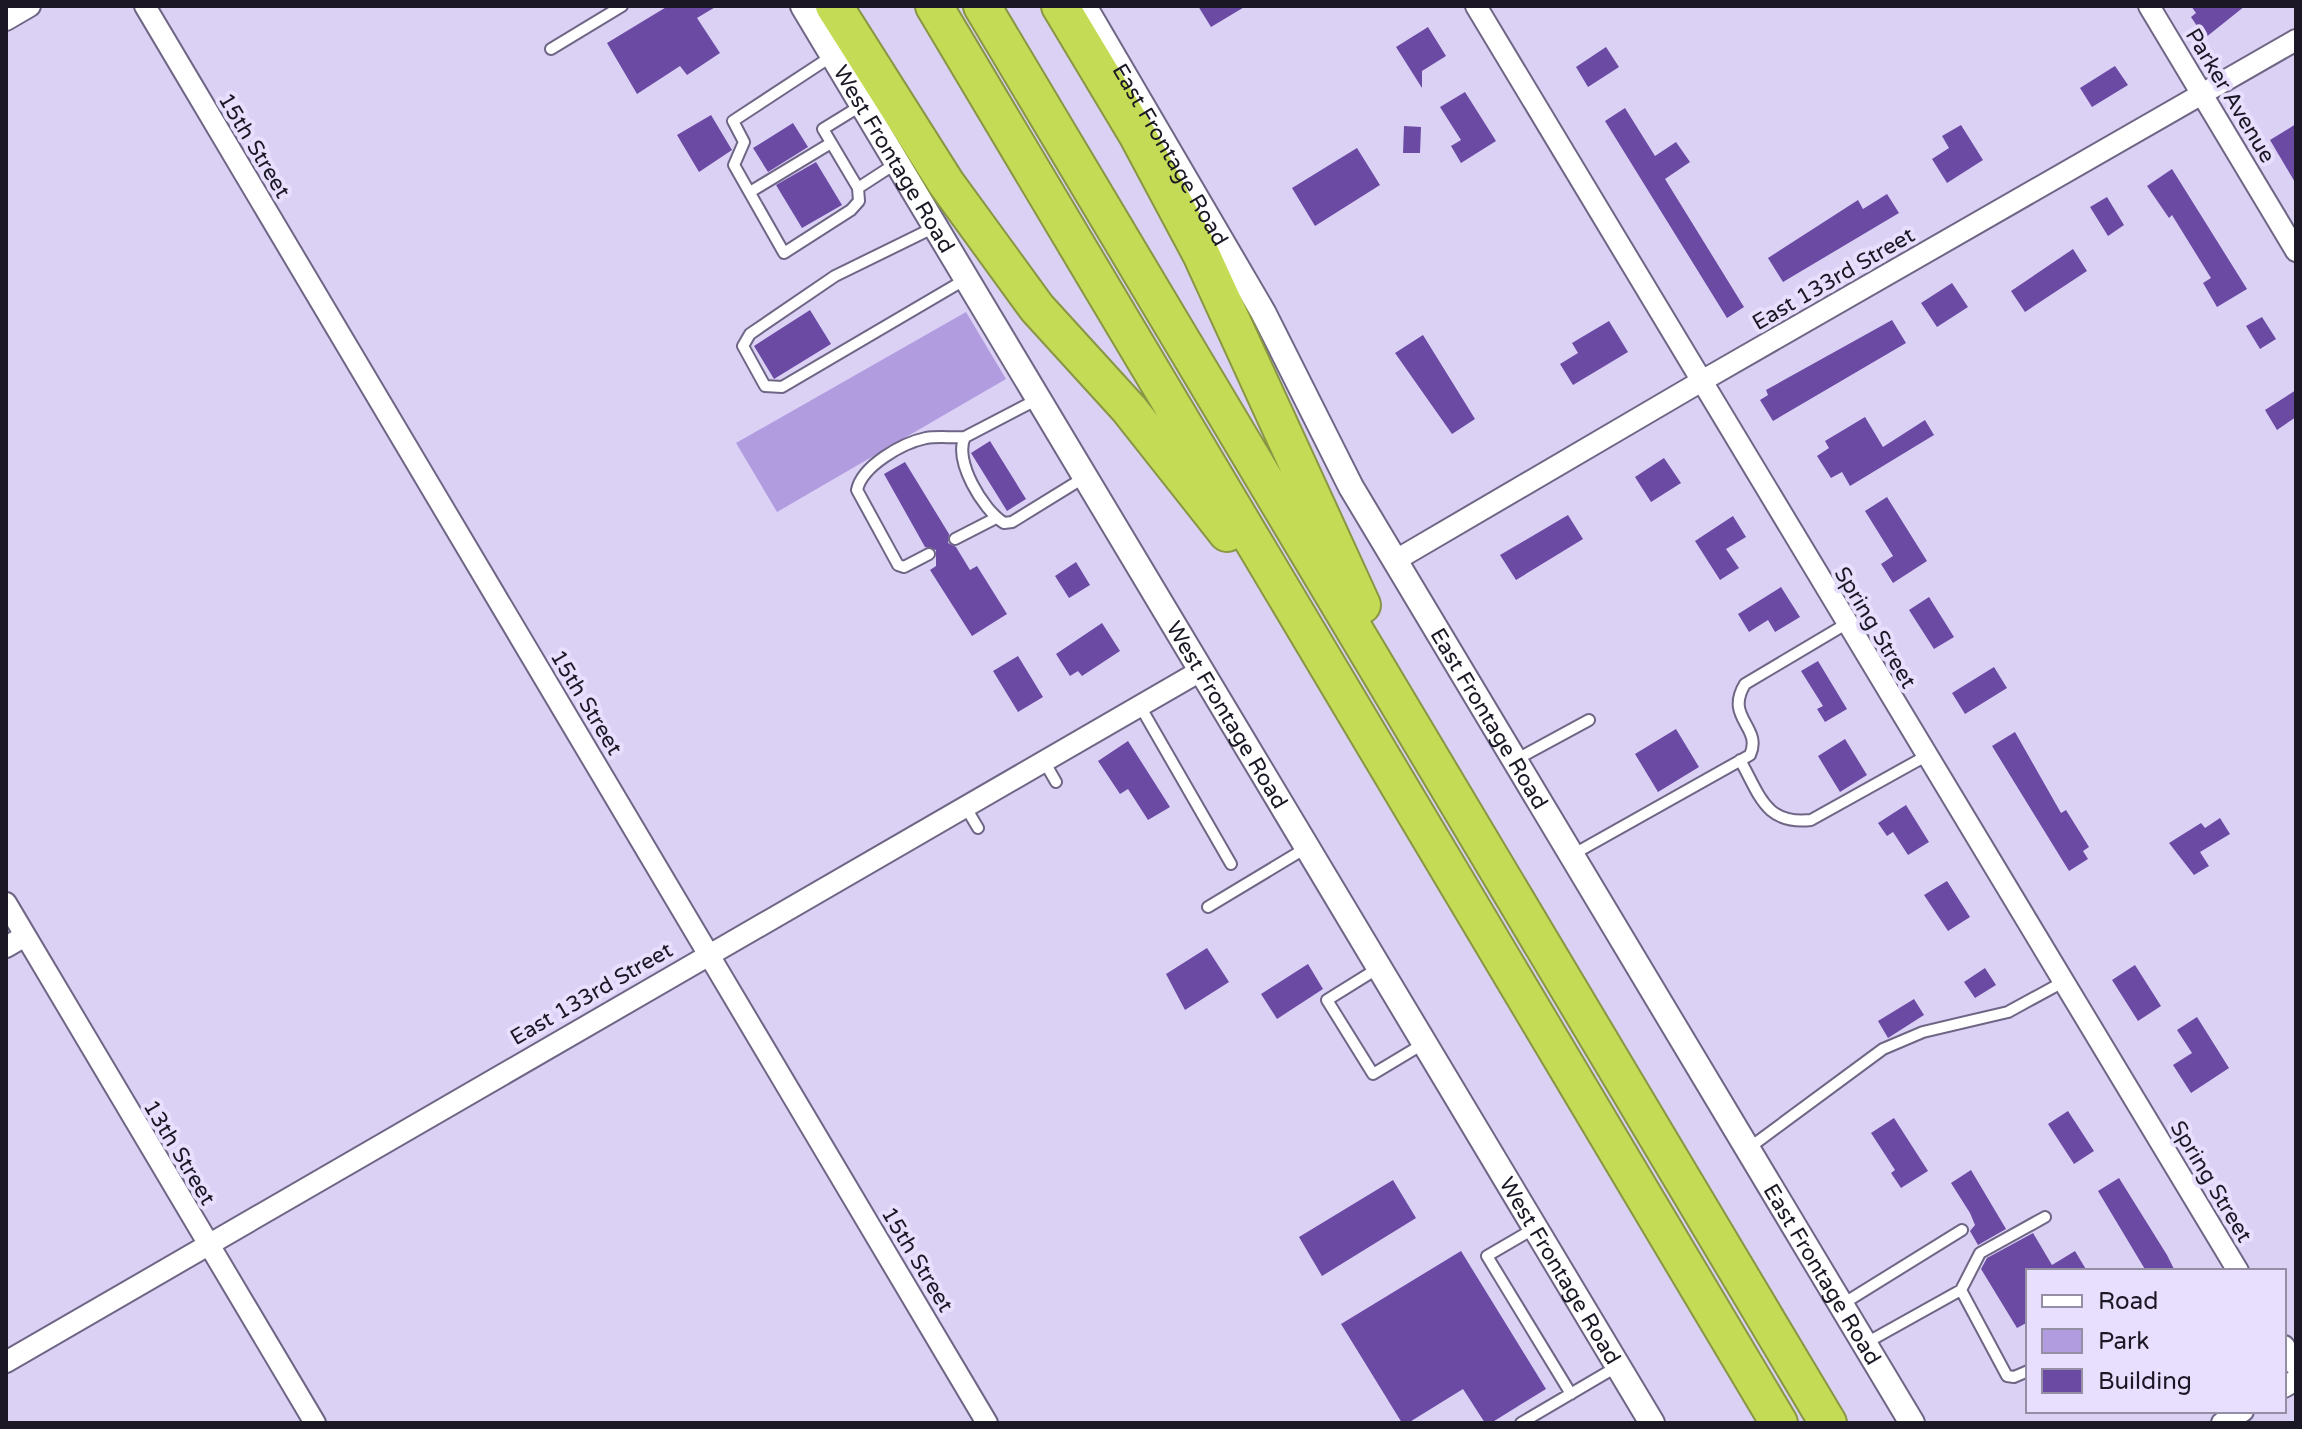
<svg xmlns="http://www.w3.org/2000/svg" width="2302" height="1429" font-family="'Varela Round',sans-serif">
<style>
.green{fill:#b19ce0}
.building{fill:#6b4aa4}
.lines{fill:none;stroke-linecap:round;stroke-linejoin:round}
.service-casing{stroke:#6f6686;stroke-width:14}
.minor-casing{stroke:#6f6686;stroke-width:24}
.tertiary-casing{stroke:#6f6686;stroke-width:28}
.motorway-casing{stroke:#899644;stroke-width:40}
.service{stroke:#fff;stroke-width:10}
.minor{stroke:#fff;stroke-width:20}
.tertiary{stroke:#fff;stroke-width:24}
.motorway{stroke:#c4db55;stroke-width:36}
.labels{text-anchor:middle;stroke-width:8;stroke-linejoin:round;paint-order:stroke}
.street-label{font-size:22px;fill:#1b1724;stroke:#e7dffd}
</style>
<rect width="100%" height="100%" fill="#dbd1f5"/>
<path class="green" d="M 966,312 L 1006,379 L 777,512 L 736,443 Z"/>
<path class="building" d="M 668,6 L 717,6 L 697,18 L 720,53 L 687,75 L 680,66 L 637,94 L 607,43 Z
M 1198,6 L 1246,6 L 1211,27 Z
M 2191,6 L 2245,6 L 2205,38 L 2191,17 L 2196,13 Z
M 1428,27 L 1446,56 L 1422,71 L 1422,88 L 1396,47 Z
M 1606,47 L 1619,67 L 1588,87 L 1576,67 Z
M 2115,66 L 2128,85 L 2092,107 L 2080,88 Z
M 1465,92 L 1496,141 L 1461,163 L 1451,146 L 1461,140 L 1440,107 Z
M 1625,108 L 1655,156 L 1676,142 L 1690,162 L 1665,179 L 1744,307 L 1727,318 L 1605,121 Z
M 711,115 L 732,150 L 699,172 L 677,135 Z
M 793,123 L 808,147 L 768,172 L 753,148 Z
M 2296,124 L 2296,184 L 2270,140 Z
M 1961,125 L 1983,160 L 1947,183 L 1932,159 L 1949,148 L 1942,136 Z
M 1404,126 L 1421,127 L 1420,153 L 1403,153 Z
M 1357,148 L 1380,185 L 1315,226 L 1292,188 Z
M 816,162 L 842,205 L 802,228 L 776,185 Z
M 2172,169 L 2247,289 L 2217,307 L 2203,283 L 2211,278 L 2172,215 L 2169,218 L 2147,186 Z
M 1887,194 L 1899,213 L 1783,282 L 1768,258 L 1858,200 L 1863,209 Z
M 2107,197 L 2124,225 L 2108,236 L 2090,207 Z
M 2073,249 L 2087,271 L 2025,312 L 2011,291 Z
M 1952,283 L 1968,307 L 1937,327 L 1921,303 Z
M 810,310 L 831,344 L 774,379 L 754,346 Z
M 2262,317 L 2276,339 L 2260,349 L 2246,326 Z
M 1892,320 L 1906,343 L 1773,421 L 1760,400 L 1768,395 L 1766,390 Z
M 1609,321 L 1628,352 L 1573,385 L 1560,364 L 1578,353 L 1572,343 Z
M 1423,335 L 1475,419 L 1452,434 L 1395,353 Z
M 2296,390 L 2296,417 L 2277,430 L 2265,410 Z
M 1865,417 L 1883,447 L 1925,420 L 1934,435 L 1850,486 L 1842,472 L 1831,478 L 1817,456 L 1829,448 L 1825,441 Z
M 990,441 L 1026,499 L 1007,511 L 971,453 Z
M 1664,458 L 1681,483 L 1651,502 L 1635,477 Z
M 905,462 L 949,534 L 948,543 L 956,547 L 970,570 L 977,566 L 1007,614 L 972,636 L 930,570 L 936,566 L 936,550 L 925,547 L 884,474 Z
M 1887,497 L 1927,561 L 1893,583 L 1881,564 L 1893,556 L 1865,511 Z
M 1568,515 L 1583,539 L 1516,580 L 1500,555 Z
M 1733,516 L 1746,537 L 1726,549 L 1739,568 L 1720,580 L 1695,541 Z
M 1076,562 L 1090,585 L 1069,598 L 1055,576 Z
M 1781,587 L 1800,617 L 1775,632 L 1768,620 L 1749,632 L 1738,614 Z
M 1929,597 L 1954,637 L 1934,649 L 1909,610 Z
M 1102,623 L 1120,651 L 1082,676 L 1078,671 L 1070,676 L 1056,654 Z
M 1018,656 L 1043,697 L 1018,712 L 993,671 Z
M 1818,661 L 1847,709 L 1825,722 L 1817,709 L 1823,706 L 1801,671 Z
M 1994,667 L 2007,688 L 1965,714 L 1952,693 Z
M 1676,729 L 1699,767 L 1658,792 L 1635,754 Z
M 2015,732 L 2061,813 L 2066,810 L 2089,847 L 2083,851 L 2088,859 L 2069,871 L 1992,746 Z
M 1845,739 L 1867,775 L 1840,792 L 1818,756 Z
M 1128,741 L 1170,807 L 1148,820 L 1128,789 L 1120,794 L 1098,761 Z
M 1906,805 L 1929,842 L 1908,855 L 1893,832 L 1887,836 L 1878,823 Z
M 2220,818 L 2230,834 L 2200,852 L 2209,866 L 2194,875 L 2169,843 L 2201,823 L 2205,828 Z
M 1947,881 L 1970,917 L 1948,931 L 1924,895 Z
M 1207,948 L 1229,982 L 1185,1010 L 1166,974 Z
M 1308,964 L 1323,989 L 1277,1019 L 1261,994 Z
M 2135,965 L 2161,1006 L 2138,1021 L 2112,980 Z
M 1985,968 L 1996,985 L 1975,998 L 1964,982 Z
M 1914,999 L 1924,1015 L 1888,1038 L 1878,1021 Z
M 2197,1017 L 2229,1068 L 2191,1093 L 2173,1065 L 2192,1053 L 2177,1030 Z
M 2068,1111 L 2094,1151 L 2074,1164 L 2048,1124 Z
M 1894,1118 L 1928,1171 L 1901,1188 L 1891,1173 L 1895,1170 L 1871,1133 Z
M 1971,1170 L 2006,1229 L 1978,1245 L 1970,1231 L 1975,1225 L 1970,1213 L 1951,1183 Z
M 2119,1178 L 2167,1255 L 2175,1271 L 2146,1271 L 2098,1191 Z
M 1393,1180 L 1416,1218 L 1322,1276 L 1299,1237 Z
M 2033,1233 L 2052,1265 L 2075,1251 L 2087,1271 L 2028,1271 L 2028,1322 L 2017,1328 L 1981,1269 L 1987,1258 Z
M 1461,1251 L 1546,1389 L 1491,1423 L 1485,1423 L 1463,1389 L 1408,1423 L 1402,1423 L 1341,1324 Z"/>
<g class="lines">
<defs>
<path id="service" d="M 551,49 L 622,6
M 832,56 L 733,121 L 744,142 L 734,165 L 784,253 L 851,210 L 859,201 L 858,188
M 862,105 L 823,129 L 858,188 L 895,164
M 750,192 L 831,143
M 935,227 L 835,276 L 750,334 L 743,346 L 765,386 L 782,387 L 966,279
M 1038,399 L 965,437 C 953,460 983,510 1004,523 L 1012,522 L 1085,477
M 955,539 L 996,518
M 929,554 L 904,567 L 898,565 L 857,490 C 862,466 902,443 926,438 C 938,436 953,438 965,437
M 1140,706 L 1231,864
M 1517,759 L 1589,720
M 1740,760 C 1760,795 1765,825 1811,820 L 1926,756
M 1044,761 L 1056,782
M 965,806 L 978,828
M 1572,855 L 1750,755 C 1763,727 1724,718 1745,684 L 1846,624
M 1208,907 L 1306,848
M 1380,967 L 1327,1000 L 1373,1074 L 1423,1044
M 1749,1148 L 1883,1049 L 1923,1032 L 2008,1012 L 2063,982
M 1535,1228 L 1487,1256 L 1571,1394
M 1961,1290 L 1980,1253 L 2045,1217
M 1841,1305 L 1962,1230
M 1866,1343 L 1961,1290 L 2007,1376 L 2014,1377 L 2028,1371
M 1521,1423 L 1618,1366"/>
<path id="minor" d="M 145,6 L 987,1423
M 1476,6 L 2238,1271
M 2149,6 L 2296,251
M 6,20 L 30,6
M 1396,560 L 1700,382 L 2296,40
M 6,903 L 315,1423
M 6,947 L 25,936
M 2284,1346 L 2296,1366
M 6,1362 L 1202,670
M 2284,1387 L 2296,1380
M 2222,1423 L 2243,1411"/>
<g id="tertiary">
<path id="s1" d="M 803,6 L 1652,1423"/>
<path id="s2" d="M 1084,6 L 1263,312 L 1351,487 L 1912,1423"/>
</g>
<path id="motorway" d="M 834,6 L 946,183 L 1037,308 L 1129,409 L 1227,533
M 934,6 L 1779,1423
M 982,6 L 1828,1423
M 1060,6 L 1138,136 L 1201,254 L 1362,605"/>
</defs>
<use href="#service" class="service-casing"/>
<use href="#minor" class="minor-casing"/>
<use href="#tertiary" class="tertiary-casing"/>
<use href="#motorway" class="motorway-casing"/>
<use href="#service" class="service"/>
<use href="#minor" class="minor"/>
<use href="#tertiary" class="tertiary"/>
<use href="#motorway" class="motorway"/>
</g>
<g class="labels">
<g class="street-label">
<text transform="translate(2231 95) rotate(59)" y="8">Parker Avenue</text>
<text transform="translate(255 145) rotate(59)" y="8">15th Street</text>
<text dy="8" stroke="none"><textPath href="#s2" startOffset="172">East Frontage Road</textPath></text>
<text dy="8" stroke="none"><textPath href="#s1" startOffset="178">West Frontage Road</textPath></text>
<text transform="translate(1833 278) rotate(-30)" y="8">East 133rd Street</text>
<text transform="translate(1876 627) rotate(59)" y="8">Spring Street</text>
<text transform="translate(587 702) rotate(59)" y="8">15th Street</text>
<text dy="8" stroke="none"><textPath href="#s1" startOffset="826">West Frontage Road</textPath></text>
<text dy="8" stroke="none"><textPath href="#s2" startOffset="820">East Frontage Road</textPath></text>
<text transform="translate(591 993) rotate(-30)" y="8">East 133rd Street</text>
<text transform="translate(180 1152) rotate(59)" y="8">13th Street</text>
<text transform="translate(2212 1181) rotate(59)" y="8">Spring Street</text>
<text transform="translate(918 1259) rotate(59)" y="8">15th Street</text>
<text dy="8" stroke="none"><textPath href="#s1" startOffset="1474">West Frontage Road</textPath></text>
<text dy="8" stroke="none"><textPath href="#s2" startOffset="1468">East Frontage Road</textPath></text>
</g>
</g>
<rect width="2302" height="1429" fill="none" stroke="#1b1724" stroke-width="16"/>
<rect x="2026" y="1269" width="260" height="144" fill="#e7dffd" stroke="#958fa6" stroke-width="2"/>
<rect x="2042" y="1295" width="40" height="12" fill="#ffffff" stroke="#958fa6" stroke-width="2"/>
<text x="2098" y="1309" font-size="24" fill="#1b1724">Road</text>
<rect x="2042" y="1329" width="40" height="24" fill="#b19ce0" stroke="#958fa6" stroke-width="2"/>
<text x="2098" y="1349" font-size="24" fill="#1b1724">Park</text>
<rect x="2042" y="1369" width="40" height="24" fill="#6b4aa4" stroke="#958fa6" stroke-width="2"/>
<text x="2098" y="1389" font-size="24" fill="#1b1724">Building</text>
</svg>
